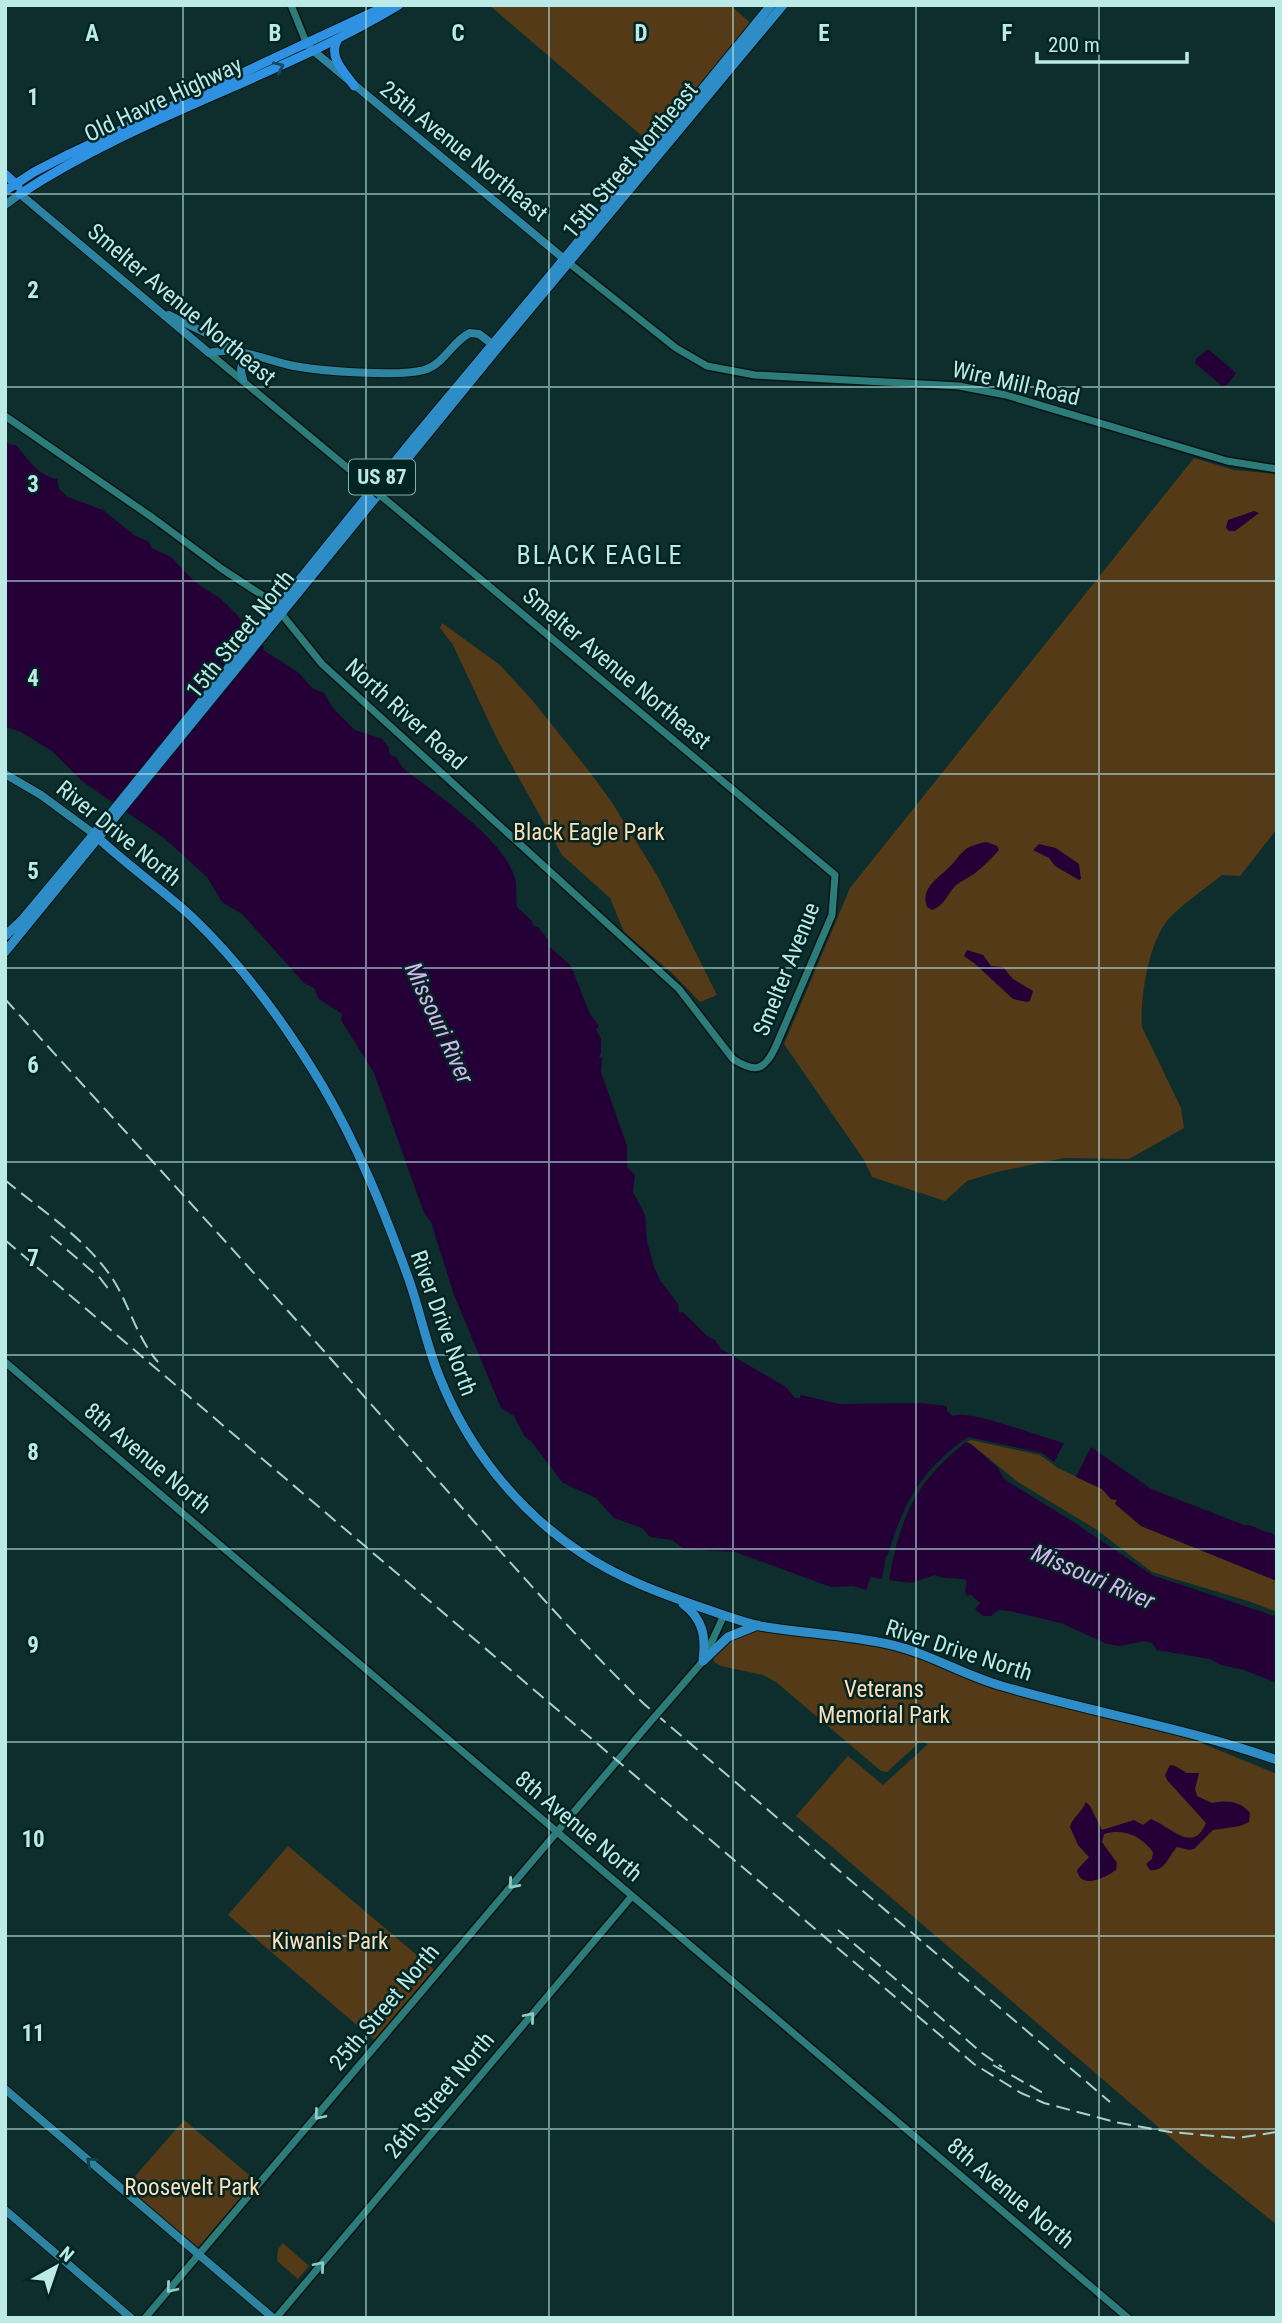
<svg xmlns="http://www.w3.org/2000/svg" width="1282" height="2323" font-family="'Roboto Condensed',sans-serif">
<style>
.green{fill:#543a17}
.water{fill:#250036}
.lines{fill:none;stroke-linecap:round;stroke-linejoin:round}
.tertiary-casing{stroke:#071413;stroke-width:10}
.secondary-casing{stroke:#071413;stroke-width:10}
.primary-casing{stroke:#071413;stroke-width:11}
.trunk-casing{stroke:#071413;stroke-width:11}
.tertiary{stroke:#2c7c7a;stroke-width:7}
.secondary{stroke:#2d84a1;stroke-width:8}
.primary{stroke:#2e8cc7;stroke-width:9}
.trunk{stroke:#2e91e1;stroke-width:9}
.rail{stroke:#a5d2cf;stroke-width:2;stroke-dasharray:14 7;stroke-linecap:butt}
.tertiary-bridge-casing{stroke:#071413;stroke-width:10;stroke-linecap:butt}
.tertiary-bridge{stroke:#2c7c7a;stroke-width:7}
.oneway{stroke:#114a66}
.oneway2{stroke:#90c9c6}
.oneway3{stroke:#0f4149}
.grid{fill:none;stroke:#bbeae7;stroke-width:2;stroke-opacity:0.55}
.labels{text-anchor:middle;stroke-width:5;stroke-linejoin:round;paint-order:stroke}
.shield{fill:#022423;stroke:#84afac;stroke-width:2}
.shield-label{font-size:21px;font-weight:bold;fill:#bbeae7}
.street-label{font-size:23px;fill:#bbeae7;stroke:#022423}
.park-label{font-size:23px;fill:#ffdfb8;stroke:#022423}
.water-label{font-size:24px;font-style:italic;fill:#dab4f1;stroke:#022423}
.quarter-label{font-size:26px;letter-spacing:2px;fill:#bbeae7;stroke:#022423}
.grid-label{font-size:23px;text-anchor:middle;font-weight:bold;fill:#bbeae7;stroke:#022423;stroke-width:5;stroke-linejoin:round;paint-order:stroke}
</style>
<rect width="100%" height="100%" fill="#0d2e2d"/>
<path class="green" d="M 489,5 L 730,5 L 754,26 L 655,147 Z
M 1194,458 L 1234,470 L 1277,474 L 1277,829 L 1240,876 L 1222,875 C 1205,889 1176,908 1164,925 C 1148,949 1140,999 1142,1027 L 1181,1108 L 1184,1128 L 1129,1159 L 1064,1158 L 997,1172 L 967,1181 L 945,1201 L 872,1177 L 864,1160 L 784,1044 L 850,888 Z
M 442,623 L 500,665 L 532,700 L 589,771 L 611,801 L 658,877 L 717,995 L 700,1002 L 673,974 L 624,932 L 610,898 L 562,855 L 497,739 L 453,645 L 440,628 Z
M 971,1440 L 1040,1455 L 1058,1468 L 1102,1489 L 1111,1499 L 1117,1500 L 1141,1526 L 1277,1581 L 1277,1612 L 1248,1601 L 1152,1572 L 1097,1530 L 1018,1482 L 971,1444 L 966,1442 Z
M 763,1630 L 887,1648 L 914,1654 L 991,1688 L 1184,1736 L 1277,1774 L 1277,2225 L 1199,2162 L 796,1816 L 848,1756 L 883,1785 L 928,1744 L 921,1741 L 887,1772 L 881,1771 L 776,1682 L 763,1675 L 721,1666 L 714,1662 L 713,1655 C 729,1641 742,1633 763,1630 Z
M 288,1846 L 438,1973 L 379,2044 L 228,1915 Z
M 184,2120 L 260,2184 L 199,2254 L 123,2190 Z
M 283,2243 L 309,2266 L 298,2279 L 277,2261 L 278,2249 Z"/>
<path class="water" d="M 1208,349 L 1236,373 L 1227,385 L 1222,386 L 1195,363 L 1196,359 Z
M 5,441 L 10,445 L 16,445 C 28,459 38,476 57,479 L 59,489 L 68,497 L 103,510 L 134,535 L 149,542 L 152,548 L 171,557 L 195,582 L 221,599 L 243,621 L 248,631 L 264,647 L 263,650 L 299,673 L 312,688 L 324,693 L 333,708 L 355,730 L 382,739 L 388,746 L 390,755 L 396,757 L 403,768 C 434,793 506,840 515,879 C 517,888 516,898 517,907 L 532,921 L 533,926 L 538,927 L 549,941 L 549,946 L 571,966 L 590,1014 L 599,1026 L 596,1029 L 601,1039 L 601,1054 L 599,1057 L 602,1058 L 601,1072 L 627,1146 L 627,1167 L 635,1175 L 633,1192 L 645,1215 L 647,1241 L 654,1267 L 660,1280 L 678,1304 L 679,1313 L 683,1312 L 707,1336 L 715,1340 L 721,1349 L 786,1387 L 795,1398 L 800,1398 L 801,1395 L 839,1404 L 920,1403 L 947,1406 L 947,1411 L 953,1416 C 968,1408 1042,1438 1064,1443 L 1054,1462 L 1042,1453 L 968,1437 C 923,1468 903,1502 888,1555 L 886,1556 L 882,1579 L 871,1577 L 866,1590 L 853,1586 L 831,1587 L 735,1552 L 684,1549 L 672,1540 L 650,1537 L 642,1528 L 614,1518 L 596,1498 L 563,1483 L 531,1441 L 525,1437 L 514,1416 L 501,1408 L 454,1295 L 431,1222 L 424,1213 L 374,1073 L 341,1020 L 342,1014 L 319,999 L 314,988 L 304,983 L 242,914 L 222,902 L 207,877 L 164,838 L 82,781 L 52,751 L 19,731 L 5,727 Z
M 1254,511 L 1259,513 L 1235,531 L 1229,531 L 1226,528 L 1228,520 Z
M 987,842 L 997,846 L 999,850 C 992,858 982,868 974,874 C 968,878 961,881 955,886 C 947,895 944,906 932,910 L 927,907 C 919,886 943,876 954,862 C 958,857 961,853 966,849 C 973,845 979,843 987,842 Z
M 1039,844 L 1056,848 L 1079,864 L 1081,879 L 1079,880 L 1055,866 L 1049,858 L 1033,850 Z
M 967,950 L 983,955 L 991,966 L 1003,967 L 1013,979 L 1033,991 L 1030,1001 L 1027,1002 L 1013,999 L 974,963 L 964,956 Z
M 966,1442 L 971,1444 L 998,1468 L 1004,1479 L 1075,1523 L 1152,1575 L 1277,1617 L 1277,1683 L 1244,1670 L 1221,1665 L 1210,1659 L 1157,1650 L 1152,1643 L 1144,1641 L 1120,1646 L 1107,1644 L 1061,1623 L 1010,1611 L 998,1610 L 991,1616 L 983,1616 L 975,1609 L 980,1603 L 970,1594 L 968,1596 L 965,1593 L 967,1580 C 956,1577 944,1580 935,1575 L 911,1583 L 889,1580 C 900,1518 915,1482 966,1442 Z
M 1091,1447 L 1151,1489 L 1244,1525 C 1254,1524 1261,1532 1272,1533 L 1277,1538 L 1277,1581 L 1141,1526 L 1115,1504 L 1117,1500 L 1111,1499 L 1102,1489 L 1076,1477 Z
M 1170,1765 L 1175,1766 L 1187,1773 L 1199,1773 L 1195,1789 L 1197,1796 L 1212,1803 C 1227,1800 1240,1801 1250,1813 L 1249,1822 L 1240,1826 L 1213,1830 L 1194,1849 L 1189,1850 L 1177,1847 C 1168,1857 1165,1872 1150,1870 L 1146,1864 L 1152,1859 L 1153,1852 C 1141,1836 1124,1828 1104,1834 L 1102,1842 L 1117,1863 L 1116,1870 C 1105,1878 1080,1890 1077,1870 L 1089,1857 L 1078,1845 L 1070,1827 C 1072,1818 1082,1812 1086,1802 L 1090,1806 L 1102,1830 L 1134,1820 L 1143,1825 L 1151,1819 C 1170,1826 1193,1855 1206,1823 L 1167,1780 L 1165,1775 Z"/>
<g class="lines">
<defs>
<path id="tertiary" d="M 291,5 L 306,42
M 569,263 L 676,348 L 707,366 L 755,375 L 959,386 L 1006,395 L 1227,461 L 1277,469
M 209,353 L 367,484
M 5,416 L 153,518 L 222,569 L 271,601 L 322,664 L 679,989 L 733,1059 C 755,1073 764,1071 775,1048 L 832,915 L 835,875 L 380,495
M 5,1362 L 1128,2318
M 665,1705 L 703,1661 L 724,1615
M 145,2318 L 651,1721
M 276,2318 L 632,1896"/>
<path id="secondary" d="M 310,48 L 569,263
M 5,205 L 20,194 L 209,353 C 238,346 265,360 294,366 C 320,371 399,377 424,370 C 445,364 452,341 470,333 L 479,334 L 496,347
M 169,315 L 222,341 L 232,350
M 243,379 C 239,368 241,363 250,355
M 5,774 L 41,795 L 94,834
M 5,2089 L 273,2318
M 5,2210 L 131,2318"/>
<path id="primary" d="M 94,834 C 125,864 161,888 193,918 C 243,966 286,1025 322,1085 C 358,1146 384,1211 408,1277 C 420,1310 426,1345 440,1378 C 468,1448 517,1510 580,1552 C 618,1578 662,1594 706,1609 C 723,1615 742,1622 760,1626 C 802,1633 846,1635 888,1644 C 929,1653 963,1675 1002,1686 C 1094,1713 1187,1728 1277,1760
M 5,936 L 23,919 L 104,822 L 415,437 L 564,259 L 771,5
M 5,952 L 505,339 L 783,5
M 683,1604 C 703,1619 706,1636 703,1661
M 703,1661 L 728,1637 L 758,1625"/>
<path id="trunk" d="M 338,39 C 327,57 345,72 354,86
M 5,174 L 18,186
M 8,189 L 34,172 L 69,154 L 388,5
M 20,194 C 138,116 278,78 399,5"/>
</defs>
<use href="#tertiary" class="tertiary-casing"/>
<use href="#secondary" class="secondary-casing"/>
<use href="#primary" class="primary-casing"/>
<use href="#trunk" class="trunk-casing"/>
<use href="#tertiary" class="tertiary"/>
<use href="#secondary" class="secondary"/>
<use href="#primary" class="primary"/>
<use href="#trunk" class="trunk"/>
<path class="rail" d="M 5,999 C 127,1134 250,1267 370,1403 C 460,1504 547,1609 644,1704 L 1110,2102
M 5,1180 C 42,1211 88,1240 114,1281 C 130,1307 137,1338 158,1362
M 51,1236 L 100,1278 L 110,1291
M 5,1240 L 974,2064 L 1021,2093 L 1044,2103 L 1115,2122 L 1170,2132 L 1237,2138 L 1277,2132
M 838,1930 L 982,2053 L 1002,2067
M 993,2065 L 1045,2094"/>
<defs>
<path id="tertiary-bridge" d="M 367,484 L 380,495
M 651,1721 L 665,1705"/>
</defs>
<use href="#tertiary-bridge" class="tertiary-bridge-casing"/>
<use href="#tertiary-bridge" class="tertiary-bridge"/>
</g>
<defs><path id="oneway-chevron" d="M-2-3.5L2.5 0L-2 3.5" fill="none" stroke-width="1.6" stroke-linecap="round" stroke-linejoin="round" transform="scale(1.75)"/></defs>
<use class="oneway" href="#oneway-chevron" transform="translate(279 67) rotate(-24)"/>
<g class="oneway2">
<use href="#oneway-chevron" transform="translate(513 1884) rotate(131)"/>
<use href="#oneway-chevron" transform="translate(530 2017) rotate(-50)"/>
<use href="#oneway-chevron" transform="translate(319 2115) rotate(130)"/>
<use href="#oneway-chevron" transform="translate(320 2266) rotate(-50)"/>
<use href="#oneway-chevron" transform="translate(171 2288) rotate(130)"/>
</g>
<use class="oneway3" href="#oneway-chevron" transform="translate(91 2162) rotate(-139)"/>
<path class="grid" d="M 183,5 L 183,2318M 366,5 L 366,2318M 549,5 L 549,2318M 733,5 L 733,2318M 916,5 L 916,2318M 1099,5 L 1099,2318M 5,194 L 1277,194M 5,387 L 1277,387M 5,581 L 1277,581M 5,774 L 1277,774M 5,968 L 1277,968M 5,1162 L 1277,1162M 5,1355 L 1277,1355M 5,1549 L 1277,1549M 5,1742 L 1277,1742M 5,1936 L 1277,1936M 5,2129 L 1277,2129"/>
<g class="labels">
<rect class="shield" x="349" y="459.5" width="66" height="35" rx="5"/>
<g class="shield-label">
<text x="382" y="484">US 87</text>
</g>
<g class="street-label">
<text transform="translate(163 99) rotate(-25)" y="8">Old Havre Highway</text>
<text transform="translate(464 151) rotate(39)" y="8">25th Avenue Northeast</text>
<text transform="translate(630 160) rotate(-50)" y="8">15th Street Northeast</text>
<text transform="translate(182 304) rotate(40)" y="8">Smelter Avenue Northeast</text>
<text transform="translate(1016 383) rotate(13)" y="8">Wire Mill Road</text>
<text transform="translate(240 634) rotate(-51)" y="8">15th Street North</text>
<text transform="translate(617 668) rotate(40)" y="8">Smelter Avenue Northeast</text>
<text transform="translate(406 714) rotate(42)" y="8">North River Road</text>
<text transform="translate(119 833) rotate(39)" y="8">River Drive North</text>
<text transform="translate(786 969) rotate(-68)" y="8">Smelter Avenue</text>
<text transform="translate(444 1323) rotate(70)" y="8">River Drive North</text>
<text transform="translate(148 1458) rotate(40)" y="8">8th Avenue North</text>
<text transform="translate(959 1650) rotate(18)" y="8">River Drive North</text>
<text transform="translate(579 1826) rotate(40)" y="8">8th Avenue North</text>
<text transform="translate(384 2007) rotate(-50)" y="8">25th Street North</text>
<text transform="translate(439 2095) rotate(-50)" y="8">26th Street North</text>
<text transform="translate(1011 2193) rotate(40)" y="8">8th Avenue North</text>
</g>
<g class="park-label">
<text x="589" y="840">Black Eagle Park</text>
<text x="884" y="1697">Veterans<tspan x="884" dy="26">Memorial Park</tspan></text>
<text x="330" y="1949">Kiwanis Park</text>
<text x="192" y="2195">Roosevelt Park</text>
</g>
<g class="water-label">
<text transform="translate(439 1023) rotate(65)" y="8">Missouri River</text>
<text transform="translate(1093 1577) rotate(23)" y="8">Missouri River</text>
</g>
<g class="quarter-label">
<text x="600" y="564">BLACK EAGLE</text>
</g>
</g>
<g class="grid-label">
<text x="92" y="41">A</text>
<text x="275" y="41">B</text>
<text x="458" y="41">C</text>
<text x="641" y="41">D</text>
<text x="824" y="41">E</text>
<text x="1007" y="41">F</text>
<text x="33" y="105">1</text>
<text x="33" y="298">2</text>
<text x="33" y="492">3</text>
<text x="33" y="686">4</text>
<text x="33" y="879">5</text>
<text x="33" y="1073">6</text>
<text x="33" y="1266">7</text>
<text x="33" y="1460">8</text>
<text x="33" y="1653">9</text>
<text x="33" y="1847">10</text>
<text x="33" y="2041">11</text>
</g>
<rect width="1282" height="2323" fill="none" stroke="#bbeae7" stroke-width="14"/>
<g transform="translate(56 2267) rotate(40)" stroke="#022423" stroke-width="5" paint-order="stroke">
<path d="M0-5L12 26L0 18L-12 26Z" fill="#bbeae7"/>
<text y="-10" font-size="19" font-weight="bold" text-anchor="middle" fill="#bbeae7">N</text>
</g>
<path d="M1037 52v10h150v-10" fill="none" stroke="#bbeae7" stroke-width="3.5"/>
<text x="1048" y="52" font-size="21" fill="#bbeae7" stroke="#022423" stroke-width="5" paint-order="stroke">200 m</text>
</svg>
